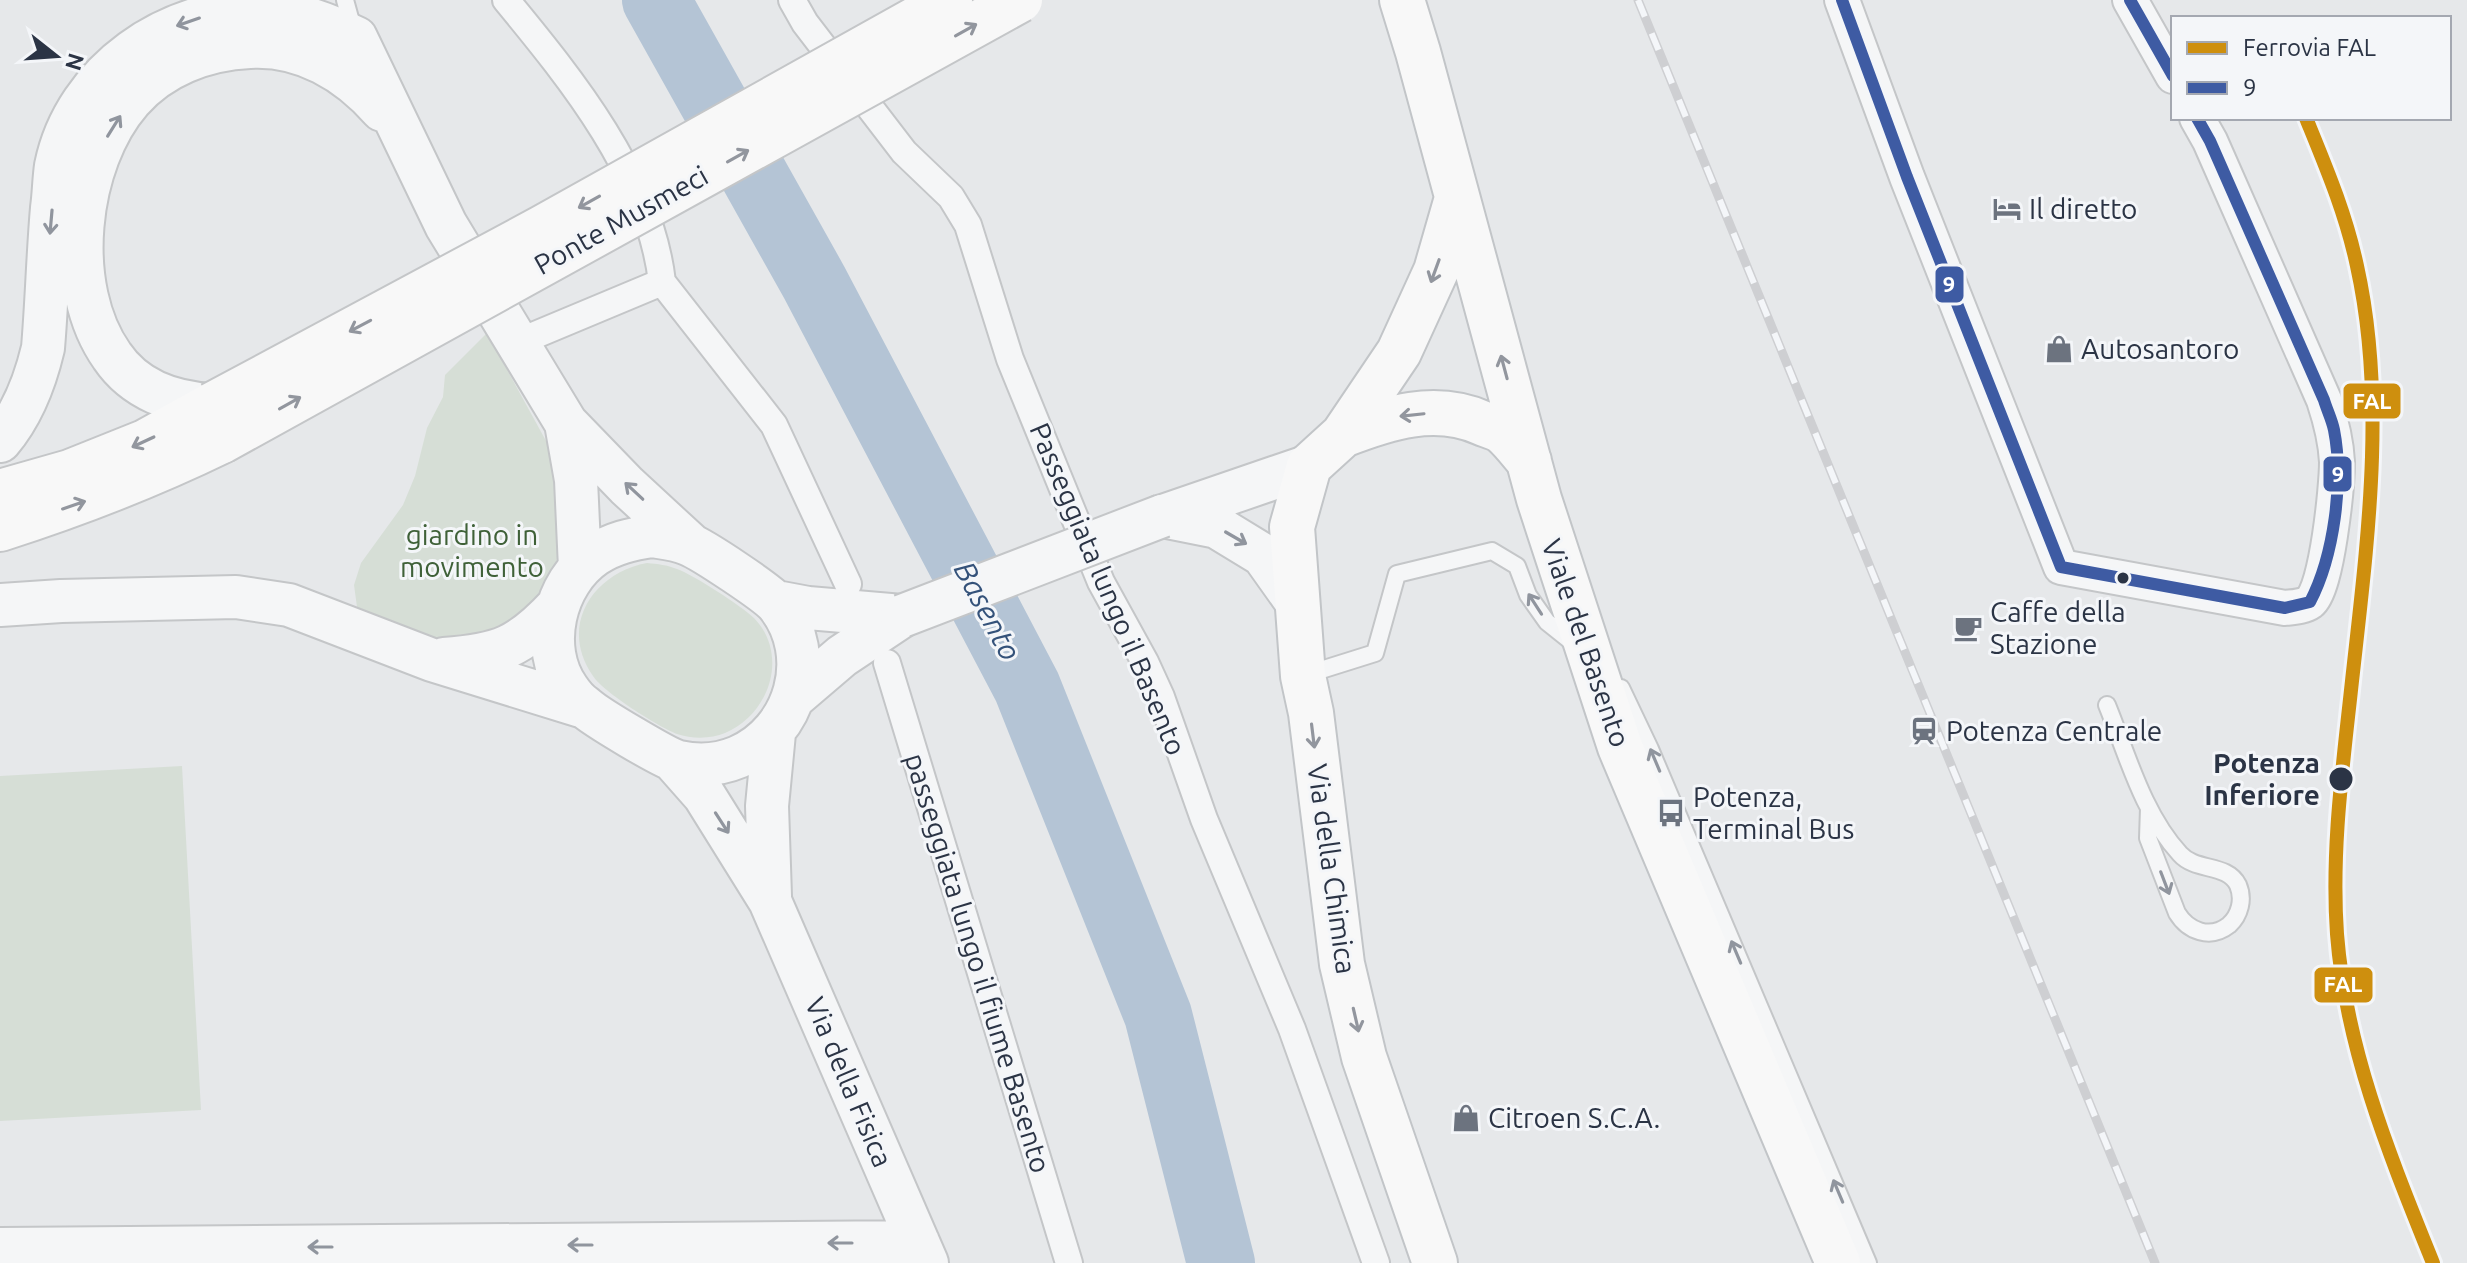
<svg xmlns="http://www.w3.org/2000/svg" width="2467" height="1263" font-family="Ubuntu,sans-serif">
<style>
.green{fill:#d6ded6}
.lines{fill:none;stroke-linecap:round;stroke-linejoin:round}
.river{stroke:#b4c4d5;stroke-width:68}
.service-casing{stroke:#c4c6c8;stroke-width:20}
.pedestrian-casing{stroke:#c4c6c8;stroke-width:30}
.minor-casing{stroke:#c4c6c8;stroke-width:38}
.tertiary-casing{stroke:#c4c6c8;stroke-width:46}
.secondary-casing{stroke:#c4c6c8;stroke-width:48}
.primary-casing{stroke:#c2c5c8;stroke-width:48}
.service{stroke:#f5f6f7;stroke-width:16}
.pedestrian{stroke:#f5f6f7;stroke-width:26}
.minor{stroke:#f5f6f7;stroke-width:34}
.tertiary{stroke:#f5f6f7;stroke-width:42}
.secondary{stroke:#f8f8f8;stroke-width:44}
.primary{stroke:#f8f8f8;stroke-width:44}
.rail-casing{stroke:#cecfd2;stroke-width:9}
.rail{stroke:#f4f6f9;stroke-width:6;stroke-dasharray:18;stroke-linecap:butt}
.tertiary-bridge-casing{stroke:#c4c6c8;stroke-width:46;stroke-linecap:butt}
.secondary-bridge-casing{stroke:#c4c6c8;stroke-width:48;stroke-linecap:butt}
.tertiary-bridge{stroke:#f5f6f7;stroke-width:42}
.secondary-bridge{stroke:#f8f8f8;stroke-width:44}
.bus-1-casing{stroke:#f4f6f9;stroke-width:18}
.bus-1{stroke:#3e5ba3;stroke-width:12}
.rail-1-casing{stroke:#f4f6f9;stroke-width:20}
.rail-1{stroke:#ce8f0e;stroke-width:14}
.oneway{stroke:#90959e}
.oneway2{stroke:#92969e}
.bus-dot{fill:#2b3445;stroke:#f4f6f9;stroke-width:3}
.labels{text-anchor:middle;stroke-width:6;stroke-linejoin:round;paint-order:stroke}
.poi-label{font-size:28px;fill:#2b3445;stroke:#f4f6f9;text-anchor:start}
.street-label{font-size:28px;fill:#2b3445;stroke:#f4f6f9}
.park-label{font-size:28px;fill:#3f6138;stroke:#f4f6f9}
.stop-label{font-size:28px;font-weight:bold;fill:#2b3445;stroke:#f4f6f9;text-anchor:end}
.water-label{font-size:30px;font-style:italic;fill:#34527a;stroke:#f4f6f9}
.line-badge{stroke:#f4f6f9;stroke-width:3}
.badge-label{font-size:22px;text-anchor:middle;font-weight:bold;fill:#fff}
</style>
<rect width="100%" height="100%" fill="#e6e8ea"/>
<path class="green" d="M 487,333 L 551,450 L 562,540 L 550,584 L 529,615 L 455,645 L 414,633 L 357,607 L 354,585 L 361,563 L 403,505 L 415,476 L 427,428 L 443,397 L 445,375 Z
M 647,563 C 658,564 667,565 677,569 C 692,574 743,607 754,618 C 790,655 769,715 725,733 C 711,739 692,739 677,734 C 659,727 603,692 593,676 C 558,626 593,573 647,563 Z
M 182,766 L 201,1110 L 0,1121 L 0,776 Z"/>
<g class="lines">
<path class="river" d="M 656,0 L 814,282 L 1027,687 L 1158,1015 L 1221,1263"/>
<defs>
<path id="service" d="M 345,0 L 353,29
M 1305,675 L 1375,653 L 1397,574 L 1492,551 L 1517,566 L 1528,595 L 1547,622 L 1577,646
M 1621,688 L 1650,749 L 1868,1263
M 2107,705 C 2127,754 2143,814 2180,854 C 2196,872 2227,863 2238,885 C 2244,899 2240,915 2229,925 C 2210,940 2188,931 2177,913 L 2148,838 L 2149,808"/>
<path id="pedestrian" d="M 506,0 C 572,80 650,176 662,282 L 516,343
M 792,0 L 805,23 L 904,152 L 951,197 L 968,225 L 1010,359 L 1101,582 L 1145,662 L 1161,697 L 1204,819 L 1292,1029 L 1376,1263
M 662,282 L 774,425 L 848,584
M 887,663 L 1069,1263"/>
<path id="minor" d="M 1842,0 L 1907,177 L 2061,567 L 2285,608 C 2293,607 2303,607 2310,602 C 2327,589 2337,486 2337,462 C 2336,440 2331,421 2324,400 L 2210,141 L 2197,118
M 2130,0 L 2173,76"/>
<path id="tertiary" d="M 212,405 C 173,403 135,390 112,356 C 63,287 76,163 131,100 C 161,66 205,49 250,47 C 302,44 348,71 382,110
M 566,423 L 576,480 L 580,568
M 0,441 C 23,414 35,382 43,348 C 47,301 48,254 52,208 C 54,194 54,179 56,166 C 75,72 171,6 263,11 C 296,12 327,24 356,38 L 446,225 L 566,423 L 627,486 L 691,545
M 1162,516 L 1217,527 L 1263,555 L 1295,600
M 1163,516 L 1309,466
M 652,536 C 664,538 676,539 688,544 C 703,550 768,593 778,605 C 818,656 796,732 738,757 C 719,765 698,766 679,762 C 666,759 596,717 585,707 C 579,703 572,695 568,689 C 539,648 554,583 595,555 C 613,543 632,539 652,536 Z
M 776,602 L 808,608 L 902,616
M 0,605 L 61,601 L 236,597 L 289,605 L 432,660 L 584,707
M 444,659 C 500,655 520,647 558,606
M 794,697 L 842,656 L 902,616
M 674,761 L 704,795 L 770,901 L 927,1263
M 770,896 L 767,806 L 774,733
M 0,1249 L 918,1242"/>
<path id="secondary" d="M 0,492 L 70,472 L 145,442 L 212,405
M 0,529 C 78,504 148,477 222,441"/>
<path id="primary" d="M 1402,0 L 1418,52 L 1539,499 L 1620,747 L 1838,1263
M 1343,435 C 1387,418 1435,402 1482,423 C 1489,426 1498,428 1504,433 C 1513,441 1521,452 1529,461
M 1435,1263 L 1364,1057 L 1342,964 L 1311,713 L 1303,676 L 1292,527 L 1309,466 L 1343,435 L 1399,352 L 1436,271 L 1457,198"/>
</defs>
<use href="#service" class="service-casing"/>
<use href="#pedestrian" class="pedestrian-casing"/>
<use href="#minor" class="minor-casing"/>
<use href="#tertiary" class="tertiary-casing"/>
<use href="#secondary" class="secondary-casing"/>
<use href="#primary" class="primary-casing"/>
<use href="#service" class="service"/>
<use href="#pedestrian" class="pedestrian"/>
<use href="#minor" class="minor"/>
<use href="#tertiary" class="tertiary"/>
<use href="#secondary" class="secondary"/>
<use href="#primary" class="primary"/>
<defs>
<path id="rail" d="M 1638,0 L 2155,1263"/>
</defs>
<use href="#rail" class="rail-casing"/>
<use href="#rail" class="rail"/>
<defs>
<path id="tertiary-bridge" d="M 902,616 L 1162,516"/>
<path id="secondary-bridge" d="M 212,405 L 542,228 L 950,0
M 222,441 L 1020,0"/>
</defs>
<use href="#tertiary-bridge" class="tertiary-bridge-casing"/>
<use href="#secondary-bridge" class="secondary-bridge-casing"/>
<use href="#tertiary-bridge" class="tertiary-bridge"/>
<use href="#secondary-bridge" class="secondary-bridge"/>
<defs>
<path id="bus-1" d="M 1842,0 L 1907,177 L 2061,567
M 2130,0 L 2173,76
M 2061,567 L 2285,608 L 2310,602 C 2334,556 2344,481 2334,430 C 2332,420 2327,410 2324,400 L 2210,141 L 2197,118"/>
</defs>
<use href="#bus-1" class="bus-1-casing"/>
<use href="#bus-1" class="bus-1"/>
<defs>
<path id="rail-1" d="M 2306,118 C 2326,167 2346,214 2357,266 C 2387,401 2367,545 2352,681 C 2343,765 2331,850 2337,934 C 2346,1050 2390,1156 2433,1263"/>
</defs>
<use href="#rail-1" class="rail-1-casing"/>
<use href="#rail-1" class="rail-1"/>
</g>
<defs><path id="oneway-shaft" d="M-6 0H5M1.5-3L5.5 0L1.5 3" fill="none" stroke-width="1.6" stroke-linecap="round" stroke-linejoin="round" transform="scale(2)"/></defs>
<g class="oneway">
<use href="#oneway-shaft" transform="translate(188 22) rotate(161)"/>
<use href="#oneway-shaft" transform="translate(114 126) rotate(-58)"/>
<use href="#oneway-shaft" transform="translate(51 222) rotate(95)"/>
<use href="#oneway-shaft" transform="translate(634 491) rotate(-137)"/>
<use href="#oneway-shaft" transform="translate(1236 538) rotate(30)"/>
<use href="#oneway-shaft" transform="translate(1535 604) rotate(-123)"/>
<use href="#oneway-shaft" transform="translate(1655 760) rotate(-113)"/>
<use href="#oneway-shaft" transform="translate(722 823) rotate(57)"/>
<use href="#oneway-shaft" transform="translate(2165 883) rotate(69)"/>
<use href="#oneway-shaft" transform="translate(1736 952) rotate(-113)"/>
<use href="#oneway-shaft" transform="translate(1838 1191) rotate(-113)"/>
<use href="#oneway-shaft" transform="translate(840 1243) rotate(180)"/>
<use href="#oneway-shaft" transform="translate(580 1245) rotate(180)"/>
<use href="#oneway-shaft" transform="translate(320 1247) rotate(180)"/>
</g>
<g class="oneway2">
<use href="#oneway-shaft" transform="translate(966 30) rotate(-29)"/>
<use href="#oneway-shaft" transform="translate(738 156) rotate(-29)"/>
<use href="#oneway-shaft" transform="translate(589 202) rotate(151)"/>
<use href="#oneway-shaft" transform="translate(1435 271) rotate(110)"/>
<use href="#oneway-shaft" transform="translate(360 326) rotate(152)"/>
<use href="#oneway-shaft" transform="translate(1504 367) rotate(-105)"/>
<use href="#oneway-shaft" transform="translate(290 403) rotate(-29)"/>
<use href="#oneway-shaft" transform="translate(1412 415) rotate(174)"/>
<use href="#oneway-shaft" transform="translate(143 442) rotate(155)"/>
<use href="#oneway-shaft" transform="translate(74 505) rotate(-19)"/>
<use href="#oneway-shaft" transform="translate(1313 736) rotate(83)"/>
<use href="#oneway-shaft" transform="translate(1356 1020) rotate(77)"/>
</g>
<defs>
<symbol id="hotel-bare" viewBox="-9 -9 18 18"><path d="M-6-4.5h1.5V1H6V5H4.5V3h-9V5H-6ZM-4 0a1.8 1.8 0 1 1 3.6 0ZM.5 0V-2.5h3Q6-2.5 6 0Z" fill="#6c737f" stroke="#f4f6f9" stroke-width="2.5" paint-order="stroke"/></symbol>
<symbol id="shop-bare" viewBox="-9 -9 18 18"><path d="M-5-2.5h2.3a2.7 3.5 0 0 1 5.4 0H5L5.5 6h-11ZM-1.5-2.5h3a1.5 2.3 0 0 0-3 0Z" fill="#6c737f" stroke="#f4f6f9" stroke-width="2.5" paint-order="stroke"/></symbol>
<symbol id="cafe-bare" viewBox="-9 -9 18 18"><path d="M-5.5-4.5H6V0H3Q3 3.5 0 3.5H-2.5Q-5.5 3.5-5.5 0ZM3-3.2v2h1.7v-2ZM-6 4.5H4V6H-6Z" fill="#6c737f" stroke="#f4f6f9" stroke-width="2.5" paint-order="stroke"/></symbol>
<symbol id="station-bare" viewBox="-9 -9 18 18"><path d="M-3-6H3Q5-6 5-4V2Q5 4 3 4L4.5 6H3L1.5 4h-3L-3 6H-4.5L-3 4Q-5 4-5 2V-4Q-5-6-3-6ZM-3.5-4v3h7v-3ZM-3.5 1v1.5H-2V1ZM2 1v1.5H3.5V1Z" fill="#6c737f" stroke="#f4f6f9" stroke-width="2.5" paint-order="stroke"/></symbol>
<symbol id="bus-bare" viewBox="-9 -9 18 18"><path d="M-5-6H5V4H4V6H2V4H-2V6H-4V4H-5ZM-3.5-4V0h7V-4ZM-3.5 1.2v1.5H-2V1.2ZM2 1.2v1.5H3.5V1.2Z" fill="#6c737f" stroke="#f4f6f9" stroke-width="2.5" paint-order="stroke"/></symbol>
</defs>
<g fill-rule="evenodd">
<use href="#hotel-bare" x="1987" y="189" width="40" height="40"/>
<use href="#shop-bare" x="2039" y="329" width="40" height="40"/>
<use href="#cafe-bare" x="1948" y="608" width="40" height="40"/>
<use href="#station-bare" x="1904" y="711" width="40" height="40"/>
<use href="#bus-bare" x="1651" y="793" width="40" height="40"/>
<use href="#shop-bare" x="1446" y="1098" width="40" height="40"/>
</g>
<g class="bus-dot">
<circle cx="2123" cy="578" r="7"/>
<circle cx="2341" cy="779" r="13"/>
</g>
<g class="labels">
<g class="poi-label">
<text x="2029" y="219">Il diretto</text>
<text x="2081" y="359">Autosantoro</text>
<text x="1990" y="622">Caffe della<tspan x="1990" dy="32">Stazione</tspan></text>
<text x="1946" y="741">Potenza Centrale</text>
<text x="1693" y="807">Potenza,<tspan x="1693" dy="32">Terminal Bus</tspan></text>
<text x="1488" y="1128">Citroen S.C.A.</text>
</g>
<g class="street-label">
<text transform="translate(621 220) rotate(-29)" y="10">Ponte Musmeci</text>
<text transform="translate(1108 589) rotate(67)" y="10">Passeggiata lungo il Basento</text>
<text transform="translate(1586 643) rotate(71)" y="10">Viale del Basento</text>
<text transform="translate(1332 869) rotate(82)" y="10">Via della Chimica</text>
<text transform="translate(978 963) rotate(73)" y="10">passeggiata lungo il fiume Basento</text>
<text transform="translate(849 1082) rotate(67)" y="10">Via della Fisica</text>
</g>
<g class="park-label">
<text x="472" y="545">giardino in<tspan x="472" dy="32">movimento</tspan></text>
</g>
<g class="stop-label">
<text x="2320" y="773">Potenza<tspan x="2320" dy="32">Inferiore</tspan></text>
</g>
<g class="water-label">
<text transform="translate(987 611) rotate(62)" y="10">Basento</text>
</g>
</g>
<g class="line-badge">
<rect x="1934" y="265" width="31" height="39" rx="8" fill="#3e5ba3"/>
<rect x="2342" y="382" width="60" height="38" rx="8" fill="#ce8f0e"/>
<rect x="2322" y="455" width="31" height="38" rx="8" fill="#3e5ba3"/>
<rect x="2313" y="966" width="61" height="38" rx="8" fill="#ce8f0e"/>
</g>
<g class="badge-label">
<text x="1949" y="292">9</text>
<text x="2372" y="409">FAL</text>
<text x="2338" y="482">9</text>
<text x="2343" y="992">FAL</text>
</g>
<rect x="2171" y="16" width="280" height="104" fill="#f4f6f9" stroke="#a4a8b1" stroke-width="2"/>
<rect x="2187" y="42" width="40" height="12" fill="#ce8f0e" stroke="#a4a8b1" stroke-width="2"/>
<text x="2243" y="56" font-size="24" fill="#2b3445">Ferrovia FAL</text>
<rect x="2187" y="82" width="40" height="12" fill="#3e5ba3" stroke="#a4a8b1" stroke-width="2"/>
<text x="2243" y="96" font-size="24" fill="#2b3445">9</text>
<g transform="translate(56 56) rotate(107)" stroke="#f4f6f9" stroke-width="6" paint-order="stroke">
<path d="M0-6L14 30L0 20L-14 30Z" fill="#2b3445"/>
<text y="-12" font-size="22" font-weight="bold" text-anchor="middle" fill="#2b3445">N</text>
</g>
</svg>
